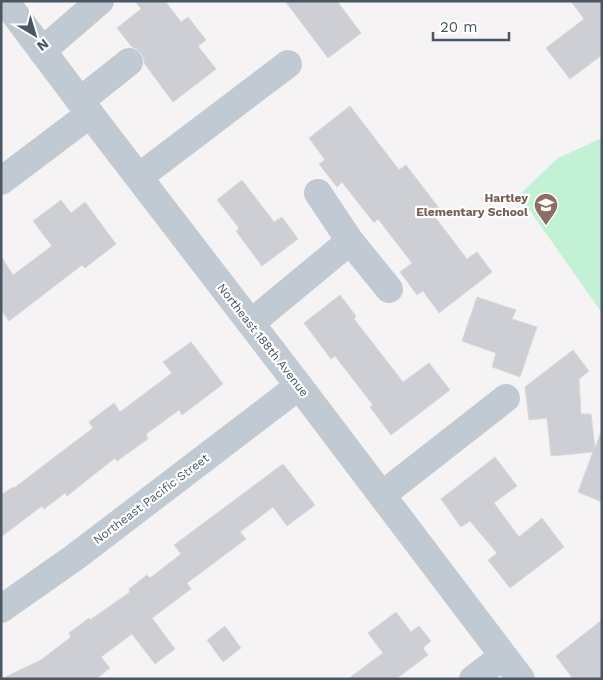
<svg xmlns="http://www.w3.org/2000/svg" width="603" height="680" font-family="'Work Sans',sans-serif">
<style>
.garden{fill:#c3f1d5}
.building{fill:#cdcfd5;stroke:#d7d9de}
.lines{fill:none;stroke-linecap:round;stroke-linejoin:round}
.minor{stroke:#c1cad2;stroke-width:28}
.labels{text-anchor:middle;stroke-width:4.5;stroke-linejoin:round;paint-order:stroke}
.education-label{font-size:12px;font-weight:bold;fill:#785e54;stroke:#fff;text-anchor:end}
.street-label{font-size:12px;fill:#4a5661;stroke:#fff}
</style>
<rect width="100%" height="100%" fill="#f5f3f3"/>
<path class="garden" d="M 602,138 L 602,313 L 519,195 L 558,158 Z"/>
<path class="building" d="M 135,1 L 165,1 L 181,22 L 188,17 L 206,40 L 198,46 L 216,69 L 173,102 L 144,63 L 144,59 L 141,53 L 135,48 L 132,47 L 117,28 L 141,9 Z
M 285,1 L 337,1 L 361,33 L 328,58 Z
M 571,1 L 602,1 L 602,55 L 570,79 L 546,48 L 584,19 Z
M 350,106 L 399,170 L 406,165 L 439,208 L 432,213 L 467,259 L 477,252 L 492,272 L 439,313 L 423,291 L 417,295 L 400,272 L 412,263 L 378,219 L 374,223 L 342,182 L 337,187 L 319,164 L 325,160 L 309,138 Z
M 242,180 L 274,222 L 282,217 L 298,239 L 262,266 L 236,231 L 239,228 L 217,200 Z
M 61,200 L 71,213 L 85,202 L 116,244 L 85,268 L 82,265 L 9,321 L 1,310 L 1,256 L 13,275 L 52,246 L 33,221 Z
M 340,295 L 356,316 L 354,319 L 403,382 L 429,363 L 450,390 L 391,435 L 370,407 L 373,405 L 335,356 L 331,359 L 304,323 Z
M 477,297 L 516,310 L 512,319 L 537,327 L 520,377 L 492,367 L 496,353 L 462,341 Z
M 191,342 L 223,384 L 182,415 L 179,410 L 146,434 L 148,439 L 117,461 L 115,458 L 67,496 L 65,493 L 44,509 L 42,506 L 1,537 L 1,495 L 13,487 L 14,488 L 93,428 L 89,422 L 114,403 L 120,412 L 172,373 L 163,362 Z
M 573,350 L 589,371 L 579,379 L 581,414 L 591,414 L 595,448 L 600,434 L 602,434 L 602,502 L 578,492 L 593,452 L 551,456 L 547,418 L 529,420 L 525,387 Z
M 495,457 L 517,486 L 494,503 L 519,537 L 542,518 L 564,547 L 510,588 L 488,560 L 497,553 L 470,521 L 461,527 L 441,499 Z
M 283,464 L 315,505 L 287,526 L 273,507 L 240,532 L 246,539 L 187,583 L 191,589 L 152,618 L 175,649 L 155,664 L 132,634 L 101,657 L 110,668 L 96,679 L 1,679 L 41,660 L 71,637 L 69,633 L 89,618 L 90,620 L 130,592 L 129,589 L 147,575 L 150,578 L 181,554 L 174,545 Z
M 396,612 L 411,632 L 419,626 L 431,641 L 423,648 L 428,655 L 396,679 L 348,679 L 383,653 L 368,633 Z
M 602,620 L 602,679 L 573,679 L 556,656 Z
M 225,626 L 241,648 L 223,662 L 207,640 Z"/>
<g class="lines">
<path class="minor" d="M 5,1 L 80,101 L 299,386 L 521,679
M 42,51 L 100,1
M 80,101 L 129,62
M 139,177 L 288,64
M 1,181 L 90,114
M 318,193 L 350,241
M 251,323 L 350,241 L 389,289
M 382,495 L 506,398
M 1,609 L 75,557 L 299,386
M 473,679 L 503,656"/>
</g>
<defs>
<symbol id="school-pin" viewBox="-11 -11 22 30"><path d="M0 17L-7.5 6A9.5 9.5 0 1 1 7.5 6Z" fill="#8d6e63" stroke="#fff"/><path d="M0-5L7-2L0 1L-7-2ZM-4 1L0 2.5L4 1V4Q0 6-4 4Z" fill="#fff"/></symbol>
</defs>
<g fill-rule="evenodd">
<use href="#school-pin" x="532" y="191" width="28" height="38"/>
</g>
<g class="labels">
<g class="education-label">
<text x="528" y="202">Hartley<tspan x="528" dy="14">Elementary School</tspan></text>
</g>
<g class="street-label">
<text transform="translate(263 340) rotate(52)" y="4">Northeast 188th Avenue</text>
<text transform="translate(151 499) rotate(-37)" y="4">Northeast Pacific Street</text>
</g>
</g>
<rect width="603" height="680" fill="none" stroke="#4a5661" stroke-width="5"/>
<g transform="translate(35 35) rotate(142)" stroke="#ffffff" stroke-width="4" paint-order="stroke">
<path d="M0-4L9 19L0 12L-9 19Z" fill="#4a5661"/>
<text y="-8" font-size="14" font-weight="bold" text-anchor="middle" fill="#4a5661">N</text>
</g>
<path d="M433 32v8h76v-8" fill="none" stroke="#4a5661" stroke-width="2.5"/>
<text x="440" y="32" font-size="15" fill="#4a5661" stroke="#ffffff" stroke-width="4" paint-order="stroke">20 m</text>
</svg>
